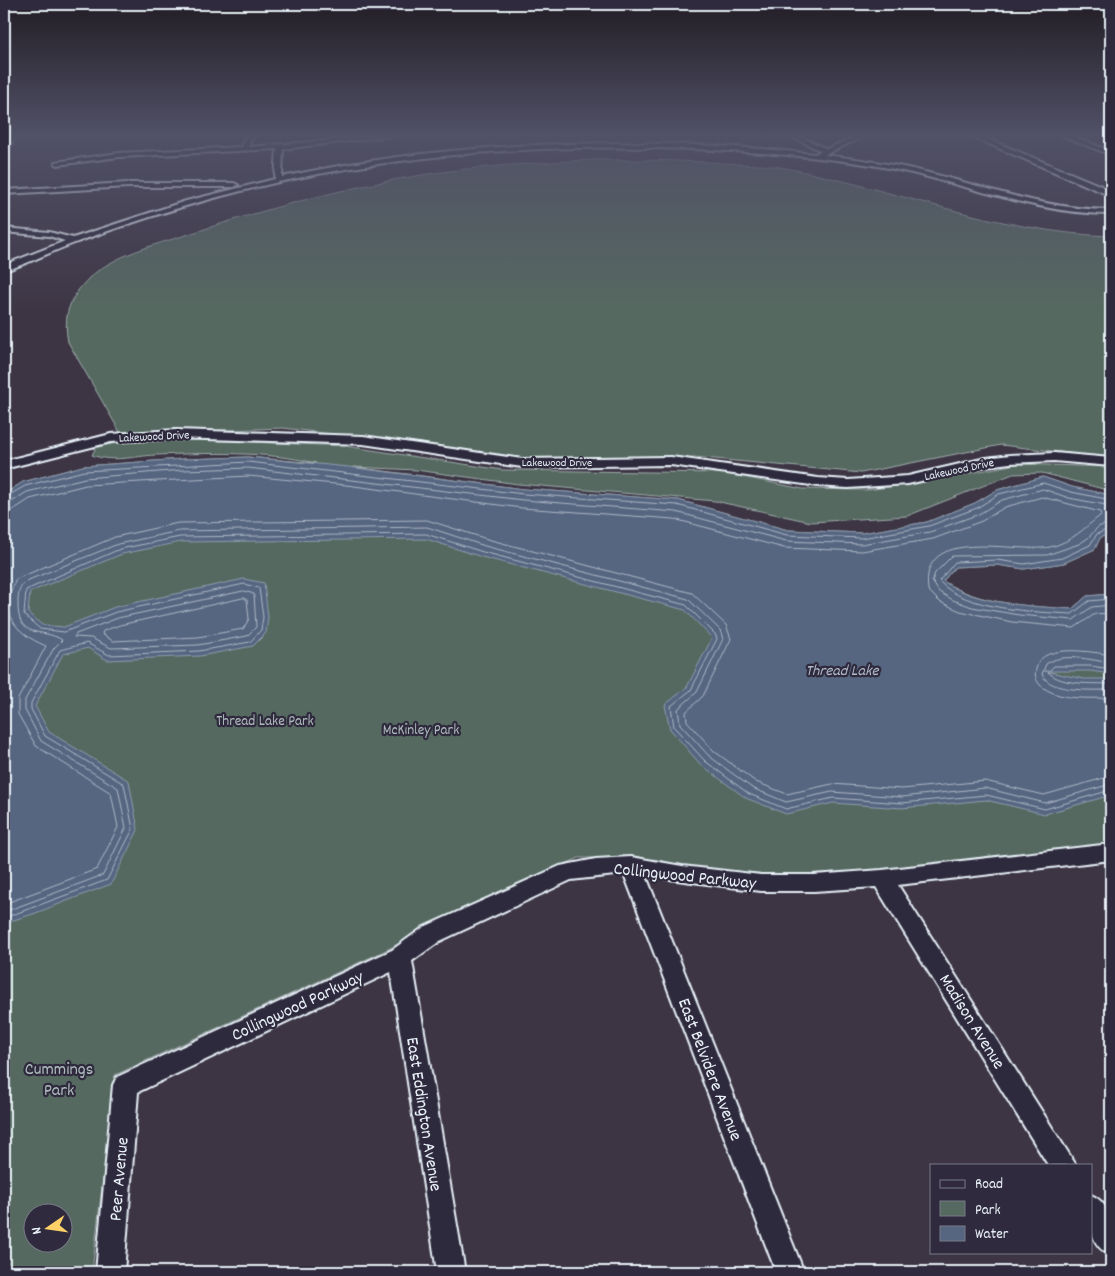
<svg xmlns="http://www.w3.org/2000/svg" width="1115" height="1276" font-family="Dekko,sans-serif">
<style>
.green{fill:#566961;stroke:#9fadac;fill-rule:evenodd}
.water{fill:#566580;stroke:#909db0}
.lines{fill:none;stroke-linecap:round;stroke-linejoin:round}
.shore{stroke:#aeb9c8;stroke-width:1}
.minor-casing{stroke:#e8f1f8;stroke-width:4}
.tertiary-casing{stroke:#e8f1f8;stroke-width:4}
.minor{fill:#2f2a3d;fill-rule:evenodd}
.tertiary{fill:#2f2a3d;fill-rule:evenodd}
.labels{text-anchor:middle;stroke-width:4.5;stroke-linejoin:round;paint-order:stroke}
.far-street-label{font-size:12px;fill:#e8f1f8;stroke:#2f2a3d}
.park-label{font-size:15px;fill:#aebbbc;stroke:#2f2a3d}
.water-label{font-size:16px;font-style:italic;fill:#aeb9c8;stroke:#2f2a3d}
.near-street-label{font-size:18px;fill:#e8f1f8;stroke:#2f2a3d}
.near-park-label{font-size:18px;fill:#aebbbc;stroke:#2f2a3d}
</style>
<rect width="100%" height="100%" fill="#3d3544"/>
<filter id="ink" filterUnits="userSpaceOnUse"><feTurbulence type="fractalNoise" baseFrequency=".02" numOctaves="2"/><feDisplacementMap in="SourceGraphic" scale="10" xChannelSelector="R" yChannelSelector="G"/><feConvolveMatrix kernelMatrix="1 2 1 2 8 2 1 2 1" color-interpolation-filters="sRGB"/></filter>
<g filter="url(#ink)">
<path class="green" d="M 590,160 C 639,160 688,160 737,164 C 754,165 771,165 786,168 C 894,189 1000,233 1111,236 L 1111,458 L 1001,445 L 861,473 L 694,457 L 525,458 L 283,428 L 121,434 L 68,342 C 63,315 69,298 89,278 C 114,255 154,245 186,235 C 265,209 345,187 428,174 C 482,166 536,163 590,160 Z
M 201,440 L 345,446 L 503,470 L 723,473 L 803,489 L 867,490 L 925,482 L 1016,464 L 1111,467 L 1111,491 L 1042,473 L 1013,474 L 907,516 L 811,522 L 715,501 L 518,484 L 416,470 L 353,467 L 524,489 L 678,500 L 788,530 L 862,533 L 927,522 L 975,503 L 997,490 L 1043,477 L 1072,487 L 1111,495 L 1111,532 L 1100,538 L 1095,549 L 1064,563 L 1024,569 L 997,565 L 955,567 L 943,581 C 980,605 1030,606 1072,609 L 1087,596 L 1111,594 L 1111,844 L 1063,854 L 875,870 L 782,875 L 728,871 L 623,858 L 579,858 L 527,881 L 382,952 L 115,1075 L 92,1272 L 4,1272 L 4,494 L 23,482 L 83,466 L 183,459 L 248,457 L 316,463 C 264,451 209,453 156,455 C 134,456 113,463 92,455 L 96,447 L 117,443 ZM 32,1214 L 62,1214 L 62,1244 L 32,1244 Z"/>
<path class="water" d="M 248,457 L 348,467 L 524,489 L 678,500 L 788,530 L 862,533 L 927,522 L 975,503 L 997,490 L 1043,477 L 1072,487 L 1111,495 L 1111,532 L 1100,538 L 1095,549 L 1064,563 L 1024,569 L 997,565 L 955,567 L 943,581 C 977,605 1032,606 1072,609 L 1087,596 L 1111,594 L 1111,674 L 1090,671 L 1044,671 L 1084,679 L 1111,679 L 1111,795 L 1045,814 L 986,800 L 902,808 L 833,803 L 786,814 L 746,798 L 701,765 L 670,729 L 665,705 L 687,687 L 712,638 L 685,610 L 482,557 L 426,539 L 181,542 L 122,554 L 30,592 L 28,613 L 42,625 L 64,627 L 115,607 L 244,579 L 264,583 L 268,617 L 266,633 L 253,646 L 200,656 L 107,660 L 88,648 L 63,654 L 35,706 L 49,732 L 129,781 L 138,830 L 111,884 L 33,914 L 4,923 L 4,494 L 23,482 L 83,466 L 183,459 Z"/>
<g class="lines">
<path class="shore" d="M 4,498 L 25,486 L 84,471 L 248,462 L 524,494 L 677,505 L 787,535 L 862,538 L 929,526 L 977,508 L 999,494 L 1043,483 L 1071,492 L 1111,500
M 4,504 L 10,503 L 27,492 L 85,478 L 183,470 L 248,468 L 523,500 L 676,512 L 786,541 L 862,544 L 930,532 L 979,514 L 1002,500 L 1043,489 L 1069,498 L 1111,506
M 4,511 L 13,510 L 30,499 L 86,485 L 248,476 L 346,485 L 522,508 L 674,519 L 784,548 L 862,551 L 933,539 L 982,521 L 1005,507 L 1042,497 L 1100,512 L 1101,515 C 1084,528 1072,542 1050,547 C 1013,554 919,524 928,590 L 940,602 L 960,611 L 1012,622 L 1074,628 L 1095,614 L 1111,613
M 1111,522 L 1098,527 L 1088,538 L 1079,544 L 1047,555 L 952,556 L 935,573 L 932,581 L 939,592 L 953,600 L 972,607 L 1019,615 L 1073,620 L 1092,607 L 1111,605
M 1111,528 L 1097,534 L 1090,545 L 1062,558 L 1024,564 L 997,560 L 955,562 L 939,581 C 964,610 1036,612 1072,614 L 1089,601 L 1111,599
M 244,591 L 254,594 L 256,627 L 247,636 L 198,645 L 111,648 L 91,638 L 74,637 L 76,634 L 118,618 Z
M 244,598 L 247,600 L 249,619 L 243,629 L 198,637 L 113,641 L 102,634 L 103,631 L 120,625 Z
M 1111,655 C 1094,652 1043,643 1037,666 C 1034,674 1035,679 1040,685 C 1058,701 1088,698 1111,698
M 1111,663 C 1092,660 1062,652 1046,664 L 1042,674 C 1049,693 1094,690 1111,690
M 1111,669 L 1090,666 L 1054,666 L 1048,672 C 1062,686 1092,683 1111,684
M 4,904 L 97,869 L 118,827 L 111,793 L 36,746 L 18,714 L 18,699 L 46,646 C 13,632 0,614 16,579 L 115,537 L 178,523 L 427,520 L 487,539 L 692,593 L 726,625 L 731,639 L 703,696 L 686,712 L 687,721 L 714,751 L 756,782 L 787,794 L 832,784 L 902,789 L 985,781 L 1044,795 L 1111,776
M 4,912 L 103,875 L 126,828 L 118,788 L 41,741 L 25,710 L 25,700 L 54,648 L 62,640 C 43,627 17,641 18,603 C 18,594 19,587 26,581 L 118,544 L 179,531 L 427,527 L 485,546 L 688,599 L 720,630 L 723,639 L 697,692 L 678,709 L 680,724 L 709,756 L 752,788 L 786,802 L 832,792 L 902,797 L 985,788 L 1045,803 L 1111,784
M 4,918 L 107,880 L 133,829 L 124,784 L 45,736 L 31,709 L 31,703 L 60,650 L 87,643 L 109,655 L 199,651 L 250,642 L 261,630 L 263,617 L 259,588 L 244,584 L 116,612 L 64,632 L 40,629 L 24,615 L 26,590 L 120,549 L 180,537 L 426,534 L 483,552 L 686,605 L 715,634 L 717,639 L 691,690 L 671,706 L 674,727 L 705,761 L 749,794 L 786,809 L 833,798 L 902,803 L 986,795 L 1045,809 L 1111,790"/>
<defs>
<path id="minor" d="M 11,134 L 17,134 L 6,152 L 4,153 L 4,146 Z
M 250,134 L 257,134 L 250,140 L 249,147 L 407,134 L 283,149 L 282,177 C 451,140 644,135 815,154 L 821,151 L 787,134 L 795,134 L 827,149 L 861,134 L 869,134 L 824,155 C 859,159 895,164 929,173 C 993,189 1044,209 1111,210 L 1111,214 C 1047,214 990,193 928,177 C 883,165 835,159 788,155 C 599,139 403,147 218,197 C 169,210 120,226 72,244 C 50,252 27,264 4,271 L 4,265 L 65,241 L 49,236 L 4,232 L 4,228 L 49,232 L 73,238 L 186,201 L 275,179 L 277,149 L 119,157 L 57,165 L 55,162 L 119,153 L 242,147 L 244,139 Z
M 1057,134 L 1066,134 L 1111,151 L 1111,155 Z
M 128,183 L 234,183 L 238,185 L 234,187 L 128,187 L 4,194 L 4,190 Z
M 175,430 L 363,436 L 522,459 L 671,457 L 818,478 L 848,480 L 908,476 L 986,458 L 1010,455 L 1054,453 L 1111,458 L 1111,466 L 1054,461 L 1010,463 L 986,466 L 908,484 L 848,488 L 818,486 L 671,465 L 522,467 L 363,444 L 175,438 L 111,442 L 4,469 L 4,461 L 111,434 Z
M 1111,844 L 1111,860 L 898,885 L 1076,1165 L 1048,1165 L 876,887 L 814,891 L 761,891 L 646,876 L 804,1272 L 776,1272 L 624,874 L 571,880 L 440,941 L 412,961 L 465,1272 L 437,1272 L 391,972 L 138,1092 L 124,1272 L 96,1272 L 113,1085 L 117,1077 L 392,950 L 424,927 L 560,866 L 596,859 L 631,857 L 682,866 L 761,875 L 814,875 L 882,870 Z
M 1091,1195 C 1115,1205 1112,1233 1111,1255 C 1086,1245 1091,1218 1091,1195 Z"/>
<path id="tertiary" d="M 965,134 L 976,134 L 1111,190 L 1111,196 Z"/>
</defs>
<use href="#minor" class="minor-casing"/>
<use href="#tertiary" class="tertiary-casing"/>
<use href="#minor" class="minor"/>
<use href="#tertiary" class="tertiary"/>
</g>
</g>
<linearGradient id="sky" x2="0" y2="1"><stop stop-color="#221d25"/><stop offset="0.43" stop-color="#515167"/><stop offset="1" stop-color="#515167" stop-opacity="0"/></linearGradient>
<rect width="1115" height="313" fill="url(#sky)"/>
<g class="labels">
<g class="far-street-label">
<text transform="translate(154 436) rotate(-3)" y="4">Lakewood Drive</text>
<text x="557" y="466">Lakewood Drive</text>
<text transform="translate(959 469) rotate(-12)" y="4">Lakewood Drive</text>
</g>
<g class="park-label">
<text x="265" y="725">Thread Lake Park</text>
<text x="421" y="734">McKinley Park</text>
</g>
<g class="water-label">
<text x="842" y="675">Thread Lake</text>
</g>
<g class="near-street-label">
<text transform="translate(685 875) rotate(6)" y="6">Collingwood Parkway</text>
<text transform="translate(297 1005) rotate(-25)" y="6">Collingwood Parkway</text>
<text transform="translate(973 1021) rotate(58)" y="6">Madison Avenue</text>
<text transform="translate(711 1069) rotate(69)" y="6">East Belvidere Avenue</text>
<text transform="translate(425 1114) rotate(81)" y="6">East Eddington Avenue</text>
<text transform="translate(118 1179) rotate(-85)" y="6">Peer Avenue</text>
</g>
<g class="near-park-label">
<text x="59" y="1074">Cummings<tspan x="59" dy="21">Park</tspan></text>
</g>
</g>
<rect width="1115" height="1276" fill="none" stroke="#2f2a3d" stroke-width="20"/>
<rect x="10" y="10" width="1095" height="1256" fill="none" stroke="#e8f1f8" stroke-width="2" filter="url(#ink)"/>
<rect x="930" y="1164" width="162" height="90" fill="#2f2a3d" stroke="#797a88"/>
<rect x="940" y="1180" width="25" height="8" fill="#2f2a3d" stroke="#797a88"/>
<text x="975" y="1188" font-size="15" fill="#e8f1f8">Road</text>
<rect x="940" y="1201" width="25" height="15" fill="#566961" stroke="#797a88"/>
<text x="975" y="1214" font-size="15" fill="#e8f1f8">Park</text>
<rect x="940" y="1226" width="25" height="15" fill="#566580" stroke="#797a88"/>
<text x="975" y="1238" font-size="15" fill="#e8f1f8">Water</text>
<g transform="translate(48 1228) rotate(257)"><circle r="24" fill="#2f2a3d" stroke="#797a88"/>
<path d="M0-4L9 19L0 12L-9 19Z" fill="#ffd166"/>
<text y="-8" font-size="14" font-weight="bold" text-anchor="middle" fill="#e8f1f8">N</text>
</g>
</svg>
